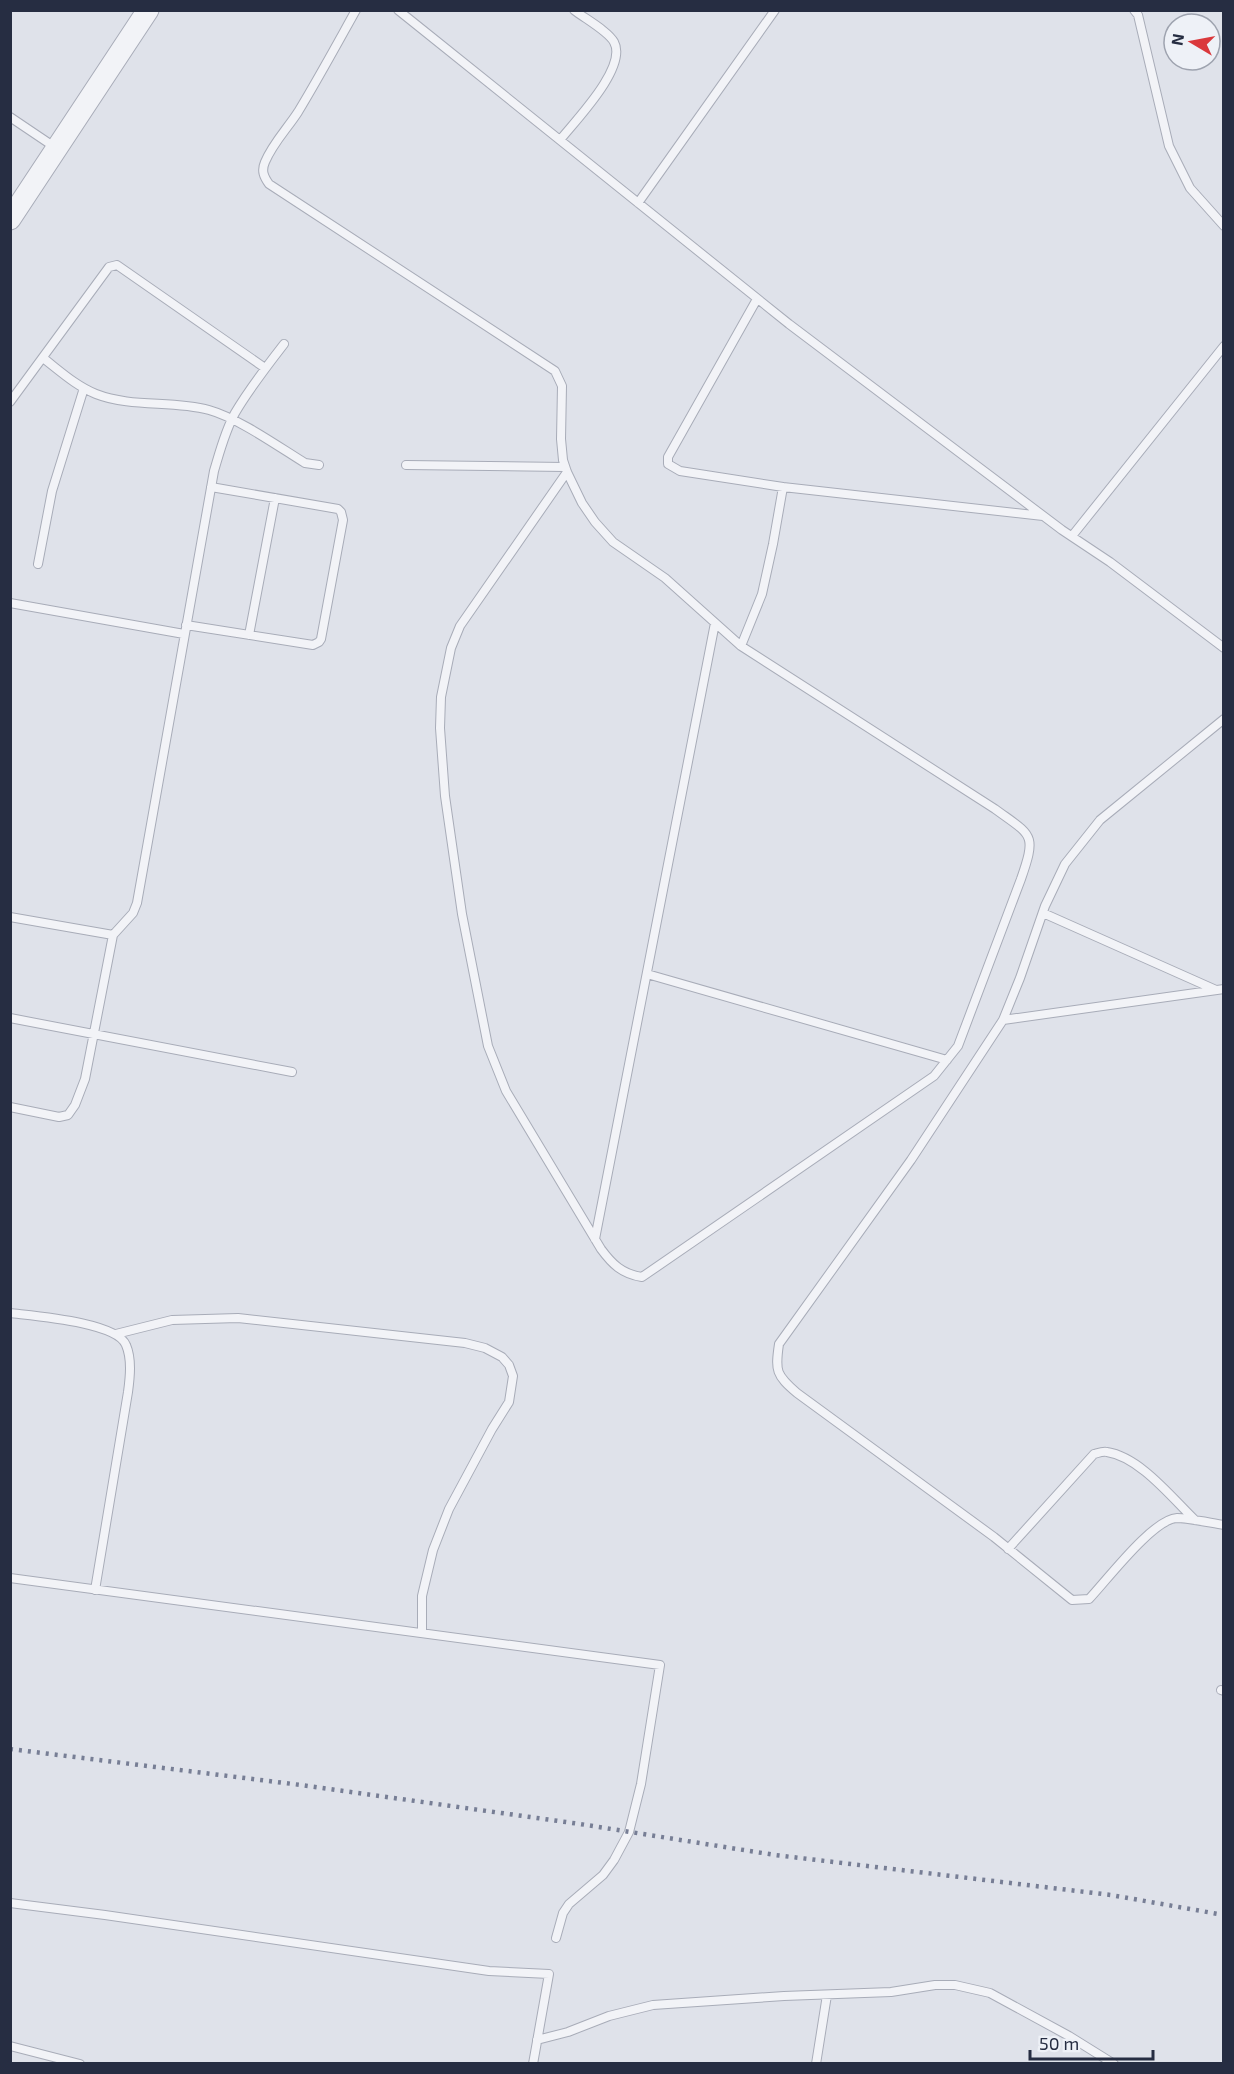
<svg xmlns="http://www.w3.org/2000/svg" width="1234" height="2074" font-family="'Exo 2',sans-serif">
<style>
.lines{fill:none;stroke-linecap:round;stroke-linejoin:round}
.service-casing{stroke:#a8acb8;stroke-width:10}
.tertiary-casing{stroke:#a8acb8;stroke-width:23}
.service{stroke:#f2f3f7;stroke-width:8}
.tertiary{stroke:#f2f3f7;stroke-width:21}
.rail{stroke:#777e95;stroke-width:4.5;stroke-dasharray:3 6;stroke-linecap:butt}
</style>
<rect width="100%" height="100%" fill="#dfe2ea"/>
<g class="lines">
<defs>
<path id="service" d="M 356,10 C 337,44 318,79 298,112 C 287,129 273,143 265,162 C 261,171 264,177 269,184 L 555,371 L 562,386 L 561,439 L 563,460 L 567,472 L 582,503 L 595,522 L 613,542 L 665,578 L 741,646 L 995,809 C 1032,836 1037,833 1021,879 L 958,1046 L 934,1076 L 642,1277 C 622,1274 612,1264 601,1249 L 506,1091 L 488,1046 L 462,914 L 445,796 L 440,728 L 441,697 L 451,648 L 460,626 L 567,472
M 398,10 L 789,324 L 1062,530 L 1110,562 L 1224,648
M 1134,10 L 1138,15 L 1169,146 L 1190,188 L 1224,226
M 10,117 L 56,148
M 560,140 C 575,121 628,67 614,42 C 608,31 584,18 574,10
M 638,203 L 775,10
M 757,299 L 668,457 L 668,464 L 680,471 L 783,487 L 1043,516
M 43,358 C 60,371 76,386 96,394 C 132,408 172,400 209,410 C 238,418 279,447 305,463 L 319,465
M 10,402 L 109,267 L 117,265 L 265,368
M 406,465 L 565,467
M 1072,536 L 1224,346
M 38,564 L 52,491 L 84,388
M 10,603 L 184,634
M 186,625 L 313,645 L 319,642 L 321,639 L 343,520 L 341,512 L 338,509 L 211,487
M 249,635 L 275,498
M 741,646 L 762,594 L 773,544 L 783,487
M 1224,719 L 1100,820 L 1065,864 L 1045,906 L 1020,978 L 1003,1020 L 911,1160 L 779,1344 C 775,1371 776,1375 797,1393 L 994,1537 L 1072,1600 L 1089,1599 C 1107,1580 1153,1519 1177,1518 C 1188,1518 1211,1523 1224,1525
M 1043,913 L 1216,990
M 10,917 L 113,935
M 647,974 L 947,1060
M 10,1018 L 292,1072
M 1003,1020 L 1224,989
M 10,1107 L 59,1117 L 68,1115 L 75,1105 L 85,1079 L 113,935 L 133,913 L 137,903 L 214,471 C 220,451 225,431 235,413 C 249,389 267,366 284,344
M 595,1239 L 715,623
M 10,1313 C 34,1316 117,1322 126,1345 C 132,1359 130,1377 128,1392 L 95,1590
M 116,1334 L 172,1320 L 238,1318 L 465,1343 L 485,1348 L 502,1357 L 509,1365 L 513,1376 L 509,1402 L 492,1429 L 449,1509 L 433,1550 L 422,1596 L 422,1633
M 1008,1549 L 1094,1454 C 1098,1453 1103,1451 1107,1452 C 1140,1457 1172,1498 1195,1520
M 10,1578 C 227,1609 444,1635 660,1665 L 641,1784 L 629,1832 L 614,1860 L 603,1875 L 569,1904 L 563,1913 L 556,1938
M 1221,1690 L 1224,1691
M 10,1903 L 105,1915 L 489,1971 L 549,1974 L 533,2064
M 537,2040 L 568,2032 L 609,2016 L 653,2005 L 784,1996 L 891,1992 L 935,1985 L 955,1985 L 990,1993 L 1069,2036 L 1114,2064
M 10,2046 L 80,2064
M 816,2064 L 827,1995"/>
<path id="tertiary" d="M 10,219 L 148,10"/>
</defs>
<use href="#service" class="service-casing"/>
<use href="#tertiary" class="tertiary-casing"/>
<use href="#service" class="service"/>
<use href="#tertiary" class="tertiary"/>
<path class="rail" d="M 10,1749 L 301,1785 L 580,1824 L 775,1855 L 1111,1895 L 1224,1915"/>
</g>
<rect width="1234" height="2074" fill="none" stroke="#262d42" stroke-width="24"/>
<g transform="translate(1192 42) rotate(280)"><circle r="28" fill="#eef1f7" stroke="#9ea3af" stroke-width="1.5"/>
<path d="M0-4.5L10 22L0 15L-10 22Z" fill="#da383c"/>
<text y="-9" font-size="16" font-weight="bold" text-anchor="middle" fill="#262d42">N</text>
</g>
<path d="M1030 2050v9h123v-9" fill="none" stroke="#262d42" stroke-width="3"/>
<text x="1039" y="2050" font-size="18" fill="#262d42" stroke="#eef1f7" stroke-width="4.5" paint-order="stroke">50 m</text>
</svg>
